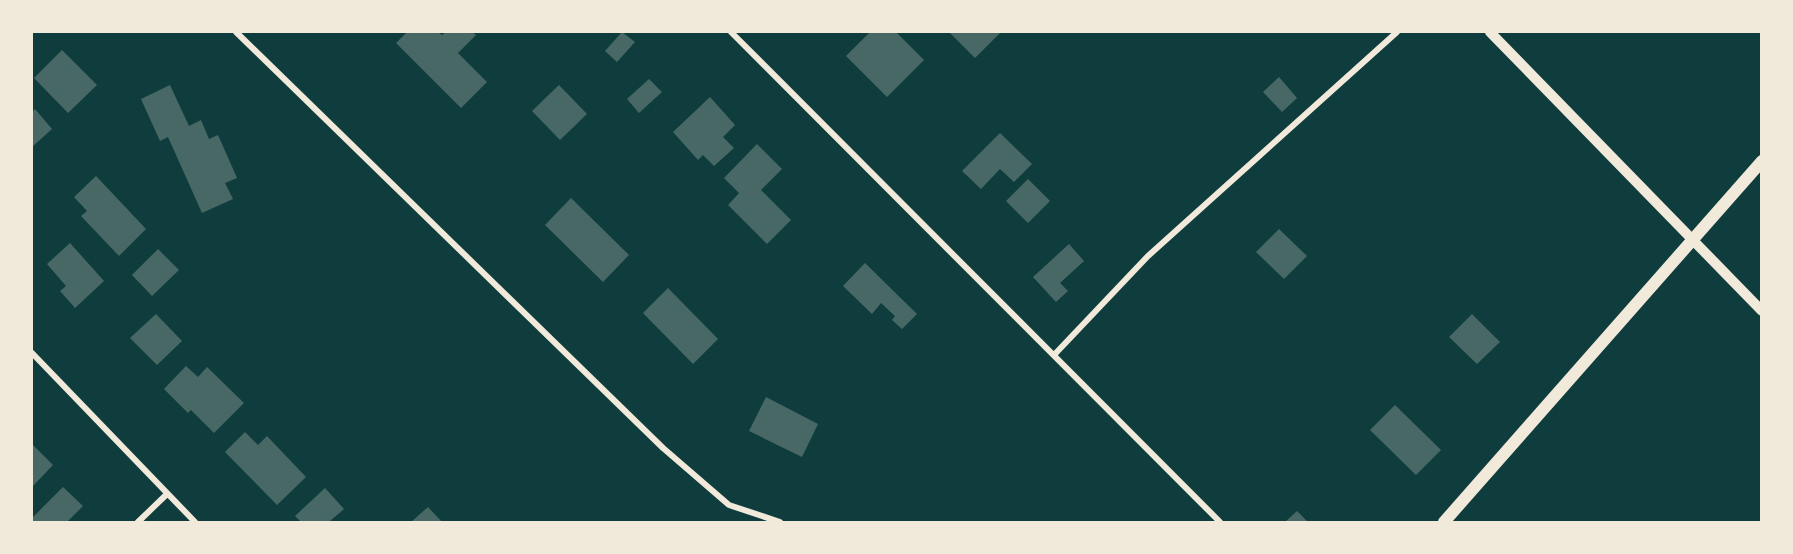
<svg xmlns="http://www.w3.org/2000/svg" width="1793" height="554" font-family="'Fira Sans',sans-serif">
<style>
.building{fill:#486865}
.lines{fill:none;stroke-linecap:round;stroke-linejoin:round}
.minor{stroke:#f1e9da;stroke-width:6}
.tertiary{stroke:#f1e9da;stroke-width:10}
.secondary{stroke:#f1e9da;stroke-width:12}
</style>
<rect width="100%" height="100%" fill="#0f3d3e"/>
<path class="building" d="M 407,32 L 438,32 L 442,35 L 446,32 L 472,32 L 476,35 L 458,53 L 487,82 L 461,108 L 396,43 Z
M 622,32 L 635,42 L 617,62 L 605,51 Z
M 870,32 L 896,32 L 924,60 L 887,97 L 846,56 Z
M 949,32 L 1001,32 L 975,58 Z
M 62,50 L 97,85 L 68,113 L 34,78 Z
M 1279,77 L 1297,98 L 1282,112 L 1263,92 Z
M 649,79 L 662,92 L 639,113 L 627,99 Z
M 170,85 L 189,126 L 201,120 L 209,139 L 218,135 L 237,178 L 225,183 L 233,199 L 202,213 L 168,137 L 160,141 L 141,99 Z
M 559,85 L 587,114 L 560,140 L 532,111 Z
M 710,97 L 735,125 L 723,137 L 734,148 L 714,166 L 703,155 L 698,160 L 673,132 Z
M 35,109 L 52,129 L 32,147 L 32,112 Z
M 1000,133 L 1032,164 L 1014,182 L 1000,169 L 981,189 L 962,171 Z
M 757,144 L 782,169 L 761,190 L 791,220 L 767,244 L 728,205 L 739,193 L 724,178 Z
M 96,176 L 146,229 L 119,256 L 81,216 L 87,211 L 74,197 Z
M 1028,179 L 1050,201 L 1028,223 L 1006,201 Z
M 571,198 L 629,255 L 603,282 L 545,225 Z
M 1279,229 L 1307,256 L 1284,279 L 1256,252 Z
M 70,243 L 104,281 L 75,308 L 60,291 L 66,286 L 47,264 Z
M 1069,244 L 1084,261 L 1060,283 L 1068,291 L 1056,302 L 1033,277 Z
M 158,249 L 179,270 L 152,296 L 132,275 Z
M 865,263 L 917,314 L 902,329 L 892,320 L 895,316 L 881,303 L 872,314 L 843,286 Z
M 668,288 L 718,339 L 693,364 L 643,313 Z
M 156,314 L 182,341 L 157,365 L 130,338 Z
M 1472,314 L 1500,342 L 1477,364 L 1449,337 Z
M 186,366 L 198,377 L 207,367 L 244,403 L 214,433 L 191,410 L 188,413 L 164,389 Z
M 766,397 L 818,424 L 802,457 L 749,431 Z
M 1395,405 L 1441,450 L 1416,475 L 1370,430 Z
M 245,432 L 258,445 L 267,436 L 306,477 L 277,505 L 225,452 Z
M 32,444 L 53,465 L 32,487 Z
M 63,487 L 83,506 L 67,522 L 32,522 L 32,518 Z
M 325,488 L 344,509 L 329,522 L 301,522 L 295,516 Z
M 428,507 L 442,522 L 411,522 Z
M 1297,511 L 1308,522 L 1285,522 Z"/>
<g class="lines">
<path class="minor" d="M 236,32 L 663,448 L 729,505 L 780,522
M 731,32 L 1220,522
M 32,353 L 195,522
M 1054,355 L 1148,256 L 1397,32
M 138,522 L 167,494"/>
<path class="tertiary" d="M 1490,32 L 1762,311"/>
<path class="secondary" d="M 1444,522 L 1762,161"/>
</g>
<rect width="1793" height="554" fill="none" stroke="#f1e9da" stroke-width="66"/>
</svg>
